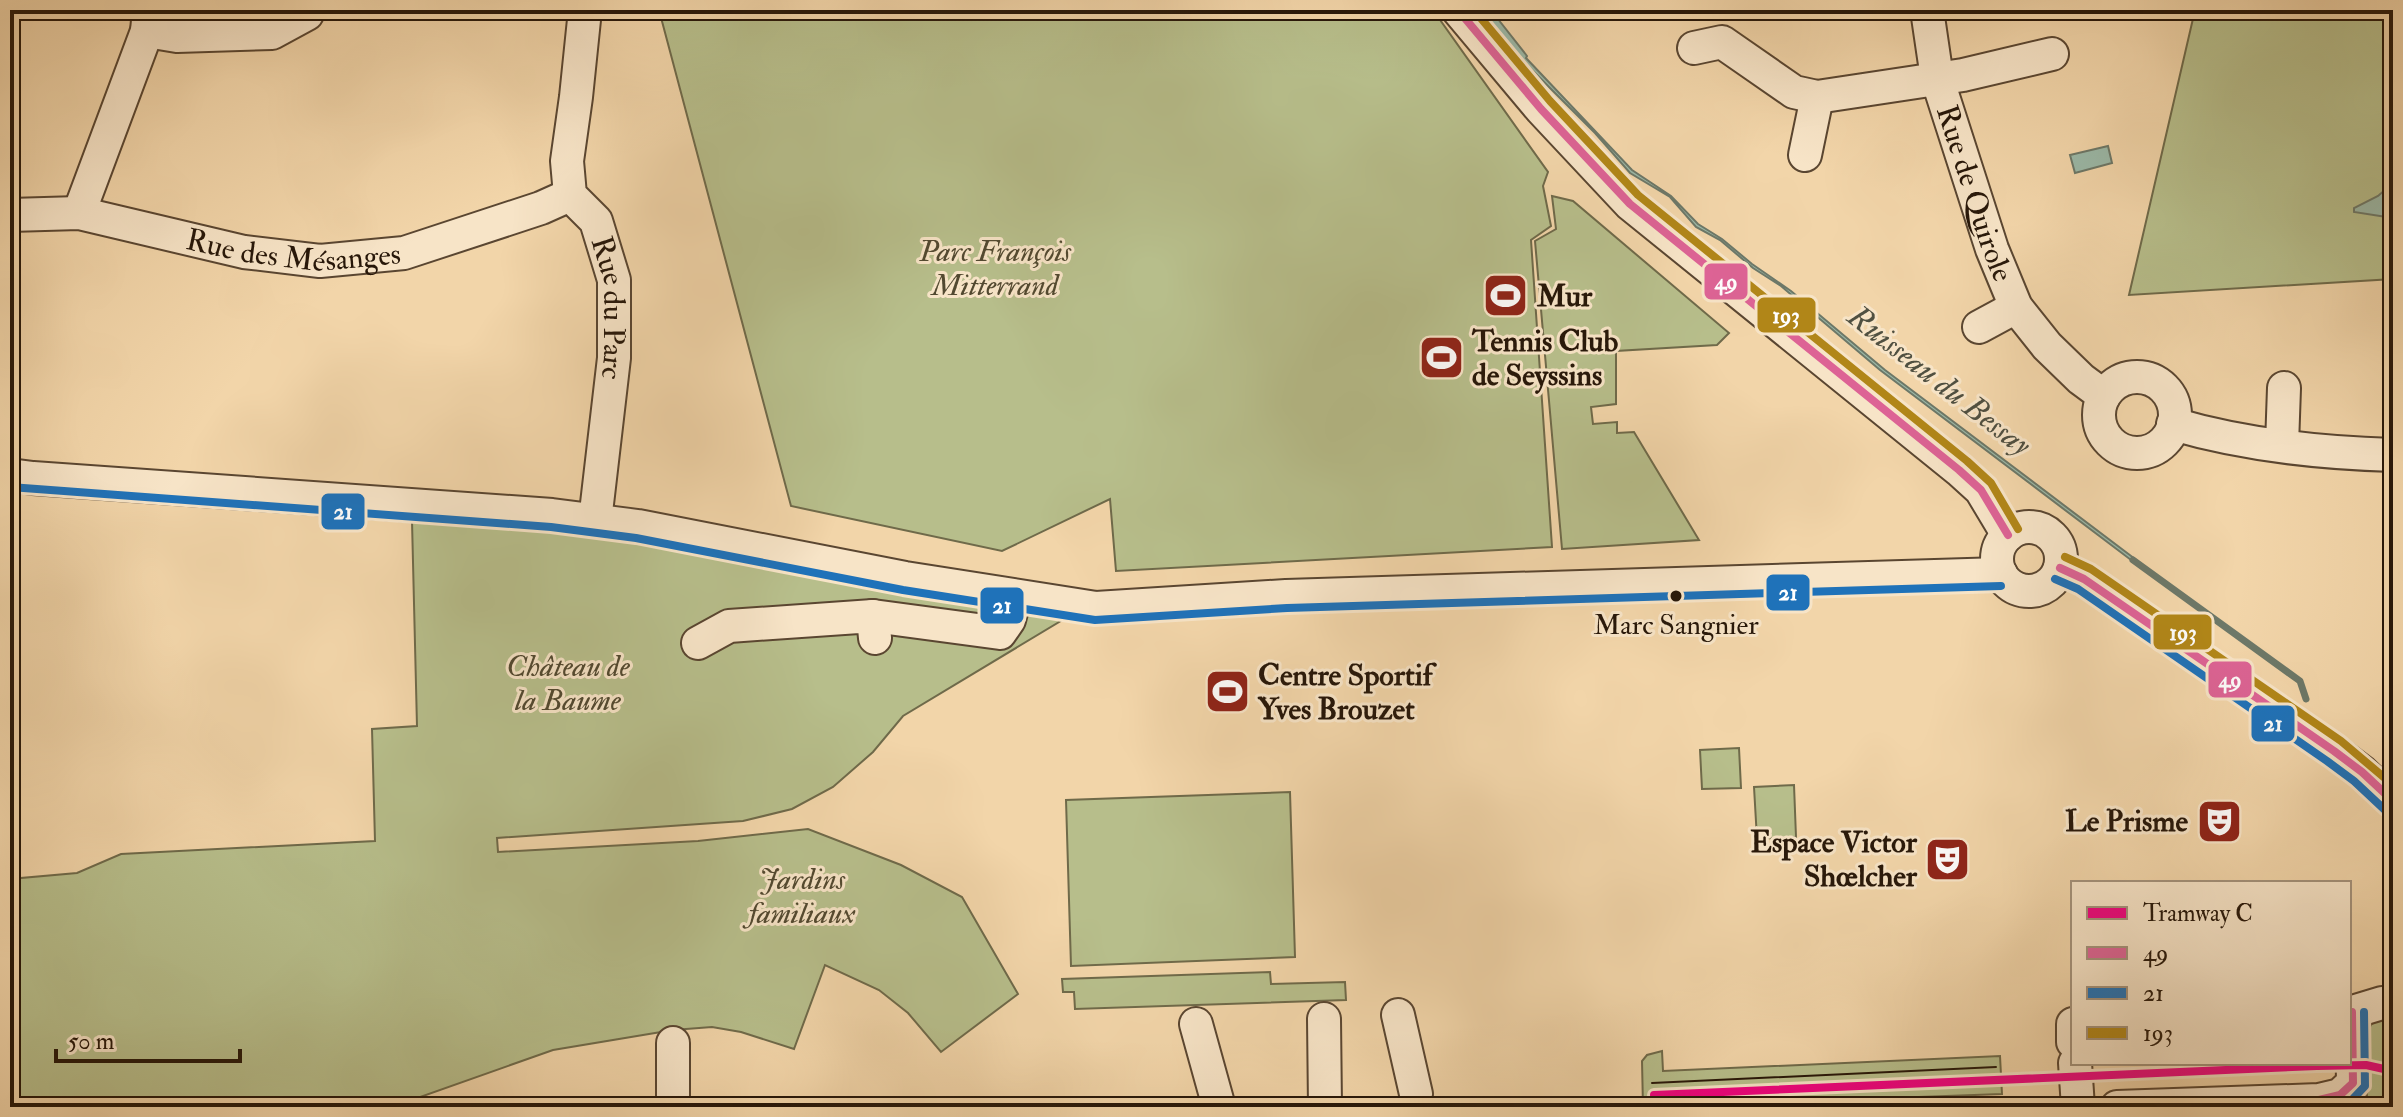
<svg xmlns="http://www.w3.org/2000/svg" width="2403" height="1117" font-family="'IM FELL Double Pica',serif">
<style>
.green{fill:#b7be8b;stroke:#6f6a4a;stroke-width:2}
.water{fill:#9bb9a8;stroke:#6d7868;stroke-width:2}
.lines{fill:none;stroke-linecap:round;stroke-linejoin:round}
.stream{stroke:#6d7868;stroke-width:7}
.minor-casing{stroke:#5a4631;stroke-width:36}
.minor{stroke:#f7e4c7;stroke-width:32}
.tram{stroke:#271709;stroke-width:2}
.bus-1-casing{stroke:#f7e4c7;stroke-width:14}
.bus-2-casing{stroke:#f7e4c7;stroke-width:14}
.bus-3-casing{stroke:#f7e4c7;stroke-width:14}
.bus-1{stroke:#dd6395;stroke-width:8}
.bus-2{stroke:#1f72b9;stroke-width:8}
.bus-3{stroke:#b18618;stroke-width:8}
.tram-1-casing{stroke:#f7e4c7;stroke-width:14}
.tram-1{stroke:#ee047f;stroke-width:8}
.bus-dot{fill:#271709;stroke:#f7e4c7;stroke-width:3}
.labels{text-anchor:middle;stroke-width:6;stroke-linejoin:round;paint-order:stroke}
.bus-label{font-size:28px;fill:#271709;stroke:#f7e4c7}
.street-label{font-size:30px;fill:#271709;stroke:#f7e4c7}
.park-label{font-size:30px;font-style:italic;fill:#524930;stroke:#f7e4c7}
.poi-label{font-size:30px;font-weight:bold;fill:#271709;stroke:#f7e4c7;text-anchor:start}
.water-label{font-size:32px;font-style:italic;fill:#505041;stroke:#f7e4c7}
.line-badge{stroke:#f7e4c7;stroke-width:3}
.badge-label{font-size:22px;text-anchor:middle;font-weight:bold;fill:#fff}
</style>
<rect width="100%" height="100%" fill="#f2d5a9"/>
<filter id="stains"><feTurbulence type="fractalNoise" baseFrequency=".0025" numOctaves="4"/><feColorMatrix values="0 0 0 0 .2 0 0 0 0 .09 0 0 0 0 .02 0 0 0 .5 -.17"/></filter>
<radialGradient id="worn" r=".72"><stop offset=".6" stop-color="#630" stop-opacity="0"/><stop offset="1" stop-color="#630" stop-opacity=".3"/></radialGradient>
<path class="green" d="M 659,10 L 1433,10 L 1548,172 L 1543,186 L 1551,226 L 1531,240 L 1552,547 L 1116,571 L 1110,499 L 1002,551 L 791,506 Z
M 2195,10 L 2393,10 L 2393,279 L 2129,295 Z
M 1552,196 L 1573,201 L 1729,333 L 1717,345 L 1616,351 L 1616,404 L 1591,407 L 1593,424 L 1617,422 L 1617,433 L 1634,432 L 1699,540 L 1562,549 L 1535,241 L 1556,229 Z
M 412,521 L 573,531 L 989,604 L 993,617 L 1020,621 L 1030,613 L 1064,619 L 903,716 L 873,752 L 833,787 L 792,809 L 743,821 L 497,838 L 498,852 L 698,841 L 808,829 L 901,865 L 962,897 L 1018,994 L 941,1052 L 908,1013 L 879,990 L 825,965 L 794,1049 L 741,1032 L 712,1027 L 673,1030 L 553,1050 L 392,1107 L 10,1107 L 10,879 L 77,873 L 121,854 L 375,841 L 372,729 L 417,726 Z
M 1739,748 L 1741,788 L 1702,789 L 1700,750 Z
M 1794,785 L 1796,837 L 1757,839 L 1754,787 Z
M 1290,792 L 1295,957 L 1071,966 L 1066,800 Z
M 1270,972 L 1271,984 L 1345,982 L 1346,1000 L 1075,1009 L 1074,992 L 1063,992 L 1062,979 Z
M 2393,1011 L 2393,1107 L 2358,1107 L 2368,1105 C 2366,1083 2357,1035 2376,1019 C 2381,1015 2387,1013 2393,1011 Z
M 1662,1051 L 1663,1071 L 2000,1056 L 2002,1094 L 1643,1107 L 1642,1061 L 1647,1055 Z"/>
<path class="water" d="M 1494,14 L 1527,56 L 1526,58 L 1632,170 L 1671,196 L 1698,224 L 1722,239 L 1752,264 L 1791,291 L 1885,370 L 2143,565 L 2131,560 L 1880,370 L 1781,286 L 1753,268 L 1720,240 L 1696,227 L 1670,197 L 1630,173 L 1595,133 L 1516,54 L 1488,18 Z
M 2108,146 L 2112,163 L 2075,173 L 2070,155 Z
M 2393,183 L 2393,218 L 2354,212 L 2354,208 L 2378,196 Z"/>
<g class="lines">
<path class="stream" d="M 2133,560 L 2300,681 L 2306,699"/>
<defs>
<g id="minor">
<path id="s1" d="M 585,10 L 576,97 L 567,161 L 570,195 L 596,221 L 614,280 L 614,358 L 595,521"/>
<path d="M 1458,10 L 1541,109 L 1630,204 L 1959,470 L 1981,490 L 2008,535"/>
<path id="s2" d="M 1927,10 L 1937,78 L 1992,249 L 2016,307 L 2047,346 L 2081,379 L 2104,396"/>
<path d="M 147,31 L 177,36 L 272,33 L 307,14"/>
<path d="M 1694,48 L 1722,42 L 1794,92 L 1817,97 L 1963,75 L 2052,54"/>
<path d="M 1805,155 L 1817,97"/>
<path d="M 79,213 L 147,31 L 149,10"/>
<path id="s3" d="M 10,215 L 79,213 L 244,252 L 320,261 L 404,253 L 541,208 L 570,195"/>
<path d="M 1979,327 L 2016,307"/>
<circle cx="2137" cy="415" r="38"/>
<path d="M 2173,424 C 2241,444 2322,453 2393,455"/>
<path d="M 2282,445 L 2284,388"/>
<path d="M 10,475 L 33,478 L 552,515 L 638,526 L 905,578 L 1096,608 L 1286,596 L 2001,574"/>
<circle cx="2029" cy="559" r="32"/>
<path d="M 2060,568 L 2084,579 L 2334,751 L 2362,772 L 2393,801"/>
<path d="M 873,616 L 1000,633 L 1009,620 L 1015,597"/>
<path d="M 698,643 L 729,626 L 873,616 L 875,638"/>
<path d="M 2349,1013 L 2382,1003 L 2393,1003"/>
<path d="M 1398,1015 L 1416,1094"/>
<path d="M 1324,1019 L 1325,1107"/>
<path d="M 1196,1024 L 1219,1107"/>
<path d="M 2073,1024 L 2073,1042"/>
<path d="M 673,1043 L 673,1107"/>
<path d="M 2075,1063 L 2078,1107"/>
<path d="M 2117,1107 L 2319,1100 L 2340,1095 L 2353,1083 L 2352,1012"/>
</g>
</defs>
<use href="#minor" class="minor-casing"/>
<use href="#minor" class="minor"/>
<path class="tram" d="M 1964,1078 L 1997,1081
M 1652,1083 L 1996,1067"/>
<defs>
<path id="bus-1" d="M 1458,10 L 1541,109 L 1630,204 L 1959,470 L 1981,490 L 2008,535
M 2060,568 L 2084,579 L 2334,751 L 2362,772 L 2393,801
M 2117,1107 L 2319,1100 L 2340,1095 L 2353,1083 L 2352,1012"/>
<path id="bus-2" d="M 10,487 L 551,527 L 636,538 L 903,590 L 1095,620 L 1287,608 L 2001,586
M 2055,579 L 2078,589 L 2327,761 L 2354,781 L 2385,810
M 2341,1107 L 2348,1104 L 2365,1086 L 2364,1012"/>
<path id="bus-3" d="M 1474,10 L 1550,101 L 1638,195 L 1967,461 L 1991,483 L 2018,529
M 2065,557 L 2091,569 L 2341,741 L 2393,785"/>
</defs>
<use href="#bus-1" class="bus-1-casing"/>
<use href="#bus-2" class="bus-2-casing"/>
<use href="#bus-3" class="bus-3-casing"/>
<use href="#bus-1" class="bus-1"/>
<use href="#bus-2" class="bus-2"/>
<use href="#bus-3" class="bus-3"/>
<defs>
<path id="tram-1" d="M 1654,1095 L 2317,1066 L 2366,1065 L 2393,1071"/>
</defs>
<use href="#tram-1" class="tram-1-casing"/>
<use href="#tram-1" class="tram-1"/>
</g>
<defs>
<symbol id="stadium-square" viewBox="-11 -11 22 22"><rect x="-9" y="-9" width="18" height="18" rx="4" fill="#8f2418" stroke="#f7e4c7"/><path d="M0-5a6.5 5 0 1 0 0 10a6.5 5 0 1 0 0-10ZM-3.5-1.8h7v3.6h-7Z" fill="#fff"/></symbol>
<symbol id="theatre-square" viewBox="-11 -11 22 22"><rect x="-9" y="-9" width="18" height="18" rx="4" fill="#8f2418" stroke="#f7e4c7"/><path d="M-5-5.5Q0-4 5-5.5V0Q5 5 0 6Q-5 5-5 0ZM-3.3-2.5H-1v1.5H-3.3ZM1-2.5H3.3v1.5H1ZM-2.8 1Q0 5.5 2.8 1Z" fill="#fff"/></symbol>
</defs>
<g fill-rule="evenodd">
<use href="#stadium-square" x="1480" y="270" width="51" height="51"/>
<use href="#stadium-square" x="1416" y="332" width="51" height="51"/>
<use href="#stadium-square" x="1202" y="666" width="51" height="51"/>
<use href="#theatre-square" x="2194" y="796" width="51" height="51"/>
<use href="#theatre-square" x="1922" y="834" width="51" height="51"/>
</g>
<circle class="bus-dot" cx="1676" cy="596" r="7"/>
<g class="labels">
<g class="bus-label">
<text x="1676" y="634">Marc Sangnier</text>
</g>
<g class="street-label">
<text dy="10" stroke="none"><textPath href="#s2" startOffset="190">Rue de Quirole</textPath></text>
<text dy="10" stroke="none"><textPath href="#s3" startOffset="288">Rue des Mésanges</textPath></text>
<text dy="10" stroke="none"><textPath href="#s1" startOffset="312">Rue du Parc</textPath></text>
</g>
<g class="park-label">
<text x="995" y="261">Parc François<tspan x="995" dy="34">Mitterrand</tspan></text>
<text x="568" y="676">Château de<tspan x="568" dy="34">la Baume</tspan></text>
<text x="802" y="889">Jardins<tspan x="802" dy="34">familiaux</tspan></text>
</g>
<g class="poi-label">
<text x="1537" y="306">Mur</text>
<text x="1472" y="351">Tennis Club<tspan x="1472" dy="34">de Seyssins</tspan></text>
<text x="1258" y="685">Centre Sportif<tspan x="1258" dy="34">Yves Brouzet</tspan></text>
<text x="2188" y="831" text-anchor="end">Le Prisme</text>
<text x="1917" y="852" text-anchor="end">Espace Victor<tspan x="1917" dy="34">Shœlcher</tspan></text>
</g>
<g class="water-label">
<text transform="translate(1940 380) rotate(38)" y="11">Ruisseau du Bessay</text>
</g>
</g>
<g class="line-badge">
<rect x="1703" y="262" width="46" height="39" rx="8" fill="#dd6395"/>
<rect x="1756" y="296" width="61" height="38" rx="8" fill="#b18618"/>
<rect x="320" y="492" width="46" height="39" rx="8" fill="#1f72b9"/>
<rect x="1765" y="573" width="46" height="39" rx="8" fill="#1f72b9"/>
<rect x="979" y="586" width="46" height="39" rx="8" fill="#1f72b9"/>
<rect x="2152" y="613" width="61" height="38" rx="8" fill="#b18618"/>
<rect x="2207" y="660" width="46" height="39" rx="8" fill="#dd6395"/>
<rect x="2250" y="704" width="46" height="39" rx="8" fill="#1f72b9"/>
</g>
<g class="badge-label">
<text x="1726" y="289">49</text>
<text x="1786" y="323">193</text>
<text x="343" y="519">21</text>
<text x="1788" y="600">21</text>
<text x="1002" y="613">21</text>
<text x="2183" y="640">193</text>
<text x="2230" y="687">49</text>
<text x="2273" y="731">21</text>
</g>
<rect width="2403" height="1117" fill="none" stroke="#f2d5a9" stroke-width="40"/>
<rect x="12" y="12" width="2379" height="1093" fill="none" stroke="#271709" stroke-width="4"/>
<rect x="20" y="20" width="2363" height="1077" fill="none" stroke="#271709" stroke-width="2"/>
<rect x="2071" y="881" width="280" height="184" fill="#f7e4c7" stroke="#a4927b" stroke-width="2"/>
<rect x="2087" y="907" width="40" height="12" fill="#ee047f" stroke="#a4927b" stroke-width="2"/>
<text x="2143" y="921" font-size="24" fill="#271709">Tramway C</text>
<rect x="2087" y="947" width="40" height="12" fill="#dd6395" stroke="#a4927b" stroke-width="2"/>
<text x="2143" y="961" font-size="24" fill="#271709">49</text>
<rect x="2087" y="987" width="40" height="12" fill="#1f72b9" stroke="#a4927b" stroke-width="2"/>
<text x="2143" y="1001" font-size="24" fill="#271709">21</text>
<rect x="2087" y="1027" width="40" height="12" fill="#b18618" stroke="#a4927b" stroke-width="2"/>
<text x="2143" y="1041" font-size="24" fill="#271709">193</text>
<path d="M56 1049v12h184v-12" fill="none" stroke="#271709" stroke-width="4"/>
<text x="68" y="1049" font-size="24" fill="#271709" stroke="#f7e4c7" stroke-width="6" paint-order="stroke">50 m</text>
<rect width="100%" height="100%" filter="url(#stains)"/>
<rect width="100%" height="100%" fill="url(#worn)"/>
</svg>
